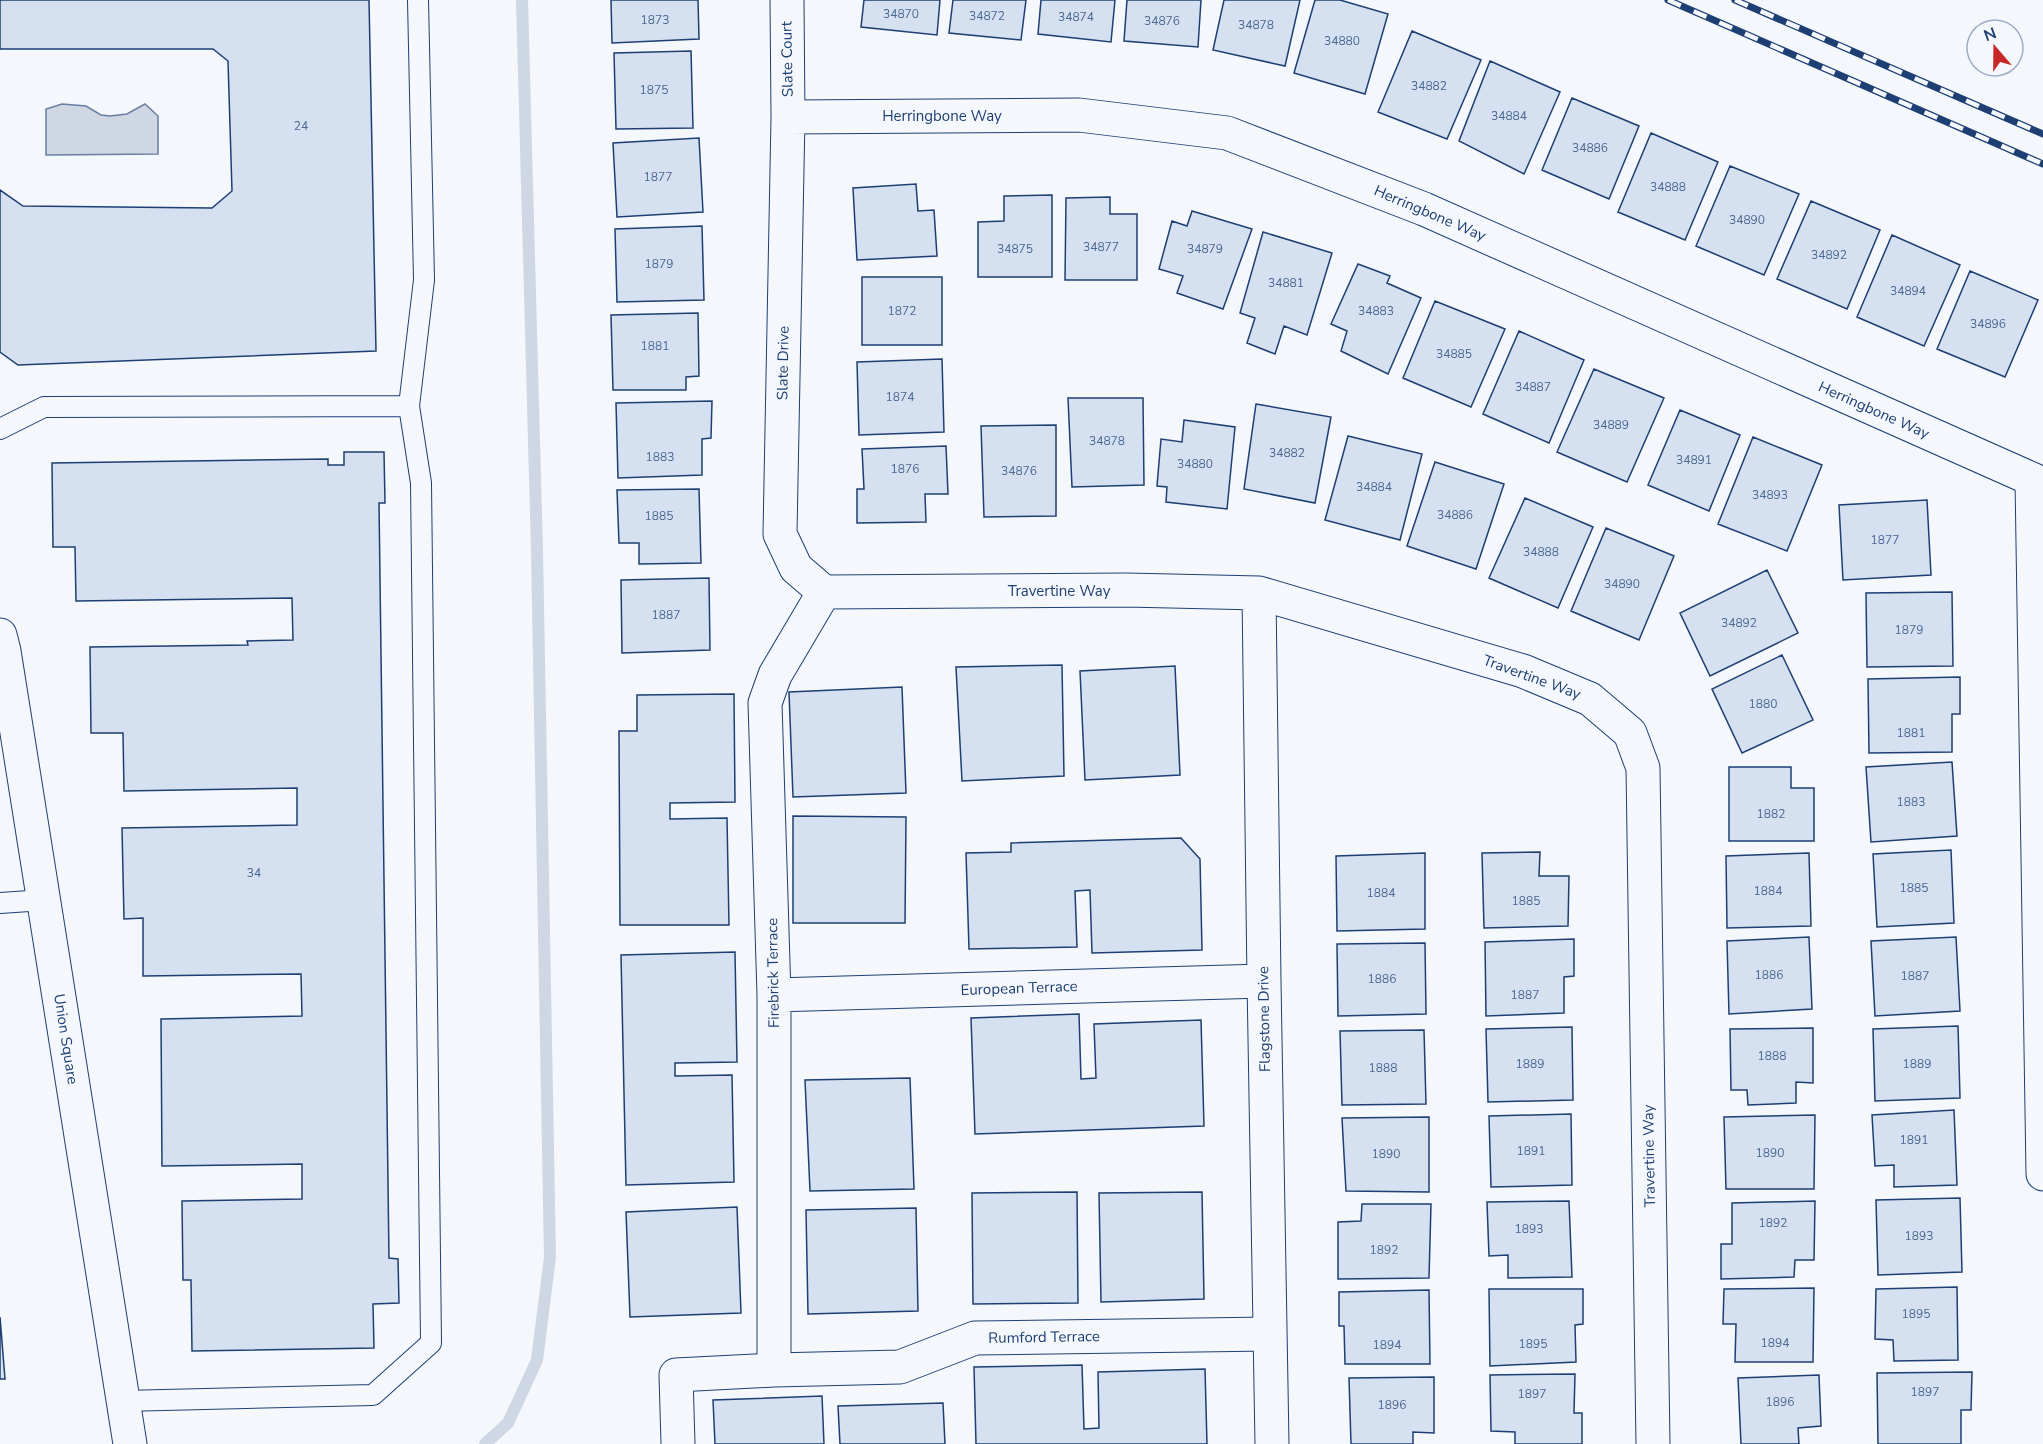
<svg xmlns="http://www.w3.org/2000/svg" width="2043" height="1444" font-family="'Nunito Sans',sans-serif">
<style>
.water{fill:#cfd7e4;stroke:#687fa3;stroke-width:1.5}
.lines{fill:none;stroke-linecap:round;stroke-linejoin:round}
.stream{stroke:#cfd7e4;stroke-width:12}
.building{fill:#d5e0f0;stroke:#1d3f73;stroke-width:1.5}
.lane-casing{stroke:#1d3f73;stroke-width:22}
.street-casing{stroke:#1d3f73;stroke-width:35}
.secondary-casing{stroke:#1d3f73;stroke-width:35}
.lane{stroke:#f4f7fb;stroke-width:20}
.street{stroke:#f4f7fb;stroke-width:33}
.secondary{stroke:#f4f7fb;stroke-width:33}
.rail-casing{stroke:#1d3f73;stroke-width:7}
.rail{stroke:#f4f7fb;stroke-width:4.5;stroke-dasharray:14;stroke-linecap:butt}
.labels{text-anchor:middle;stroke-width:4.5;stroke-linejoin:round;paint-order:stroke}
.number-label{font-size:12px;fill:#4b6792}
.street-label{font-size:15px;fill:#1d3f73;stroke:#f4f7fb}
</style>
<rect width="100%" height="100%" fill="#f4f7fb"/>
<path class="water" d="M 62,104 L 86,106 L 101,115 L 110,116 L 127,114 L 145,104 L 158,116 L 158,154 L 46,155 L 46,109 Z"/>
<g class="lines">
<path class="stream" d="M 485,1444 L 508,1423 L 537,1360 L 550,1257 L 537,551 L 522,0"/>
</g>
<path class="building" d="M 0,0 L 369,0 L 376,351 L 18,365 L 0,352 L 0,190 L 23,206 L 212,208 L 232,191 L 228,61 L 213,49 L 0,49 Z
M 611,0 L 698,0 L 699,39 L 612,43 Z
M 864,0 L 940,0 L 937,35 L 861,27 Z
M 953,0 L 1026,0 L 1021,40 L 949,33 Z
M 1041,0 L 1115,0 L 1111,42 L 1038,34 Z
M 1127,0 L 1201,0 L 1198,47 L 1124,41 Z
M 1224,0 L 1300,0 L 1285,66 L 1213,50 Z
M 1315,0 L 1340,0 L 1388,14 L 1365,94 L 1294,73 Z
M 1412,31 L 1481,60 L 1447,139 L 1378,112 Z
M 691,51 L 693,128 L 616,129 L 614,53 Z
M 1490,61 L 1560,92 L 1524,174 L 1459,141 Z
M 1572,98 L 1639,126 L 1609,199 L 1542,170 Z
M 1651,133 L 1718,162 L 1685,240 L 1618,212 Z
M 699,138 L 703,212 L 617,217 L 613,143 Z
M 1730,166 L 1799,194 L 1764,275 L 1696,246 Z
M 916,184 L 918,211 L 934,210 L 937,256 L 857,260 L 853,188 Z
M 1052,195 L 1052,277 L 978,277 L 978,222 L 1004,221 L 1004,196 Z
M 1110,197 L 1110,214 L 1137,214 L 1137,280 L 1065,280 L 1066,198 Z
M 1811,201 L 1880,230 L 1847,309 L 1777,279 Z
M 1192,211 L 1252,229 L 1223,309 L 1177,293 L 1183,276 L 1159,269 L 1172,221 L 1187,226 Z
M 702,226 L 704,300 L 617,302 L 615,229 Z
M 1263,232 L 1332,253 L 1307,335 L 1284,326 L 1275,354 L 1247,343 L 1255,318 L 1240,313 Z
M 1892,235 L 1960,265 L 1924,346 L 1857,317 Z
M 1358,264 L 1390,276 L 1387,283 L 1421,298 L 1388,374 L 1341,351 L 1347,331 L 1331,324 Z
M 1970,271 L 2038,300 L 2005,377 L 1937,349 Z
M 862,277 L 942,277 L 942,345 L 862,345 Z
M 1435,301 L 1505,329 L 1471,407 L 1403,378 Z
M 698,313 L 699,376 L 686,377 L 686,390 L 613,390 L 611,315 Z
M 1519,331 L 1584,360 L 1549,443 L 1483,414 Z
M 942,359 L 944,432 L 859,435 L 857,362 Z
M 1594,369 L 1664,398 L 1627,482 L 1557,452 Z
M 1068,398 L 1143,398 L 1144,485 L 1072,487 Z
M 712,401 L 711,438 L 702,439 L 702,475 L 618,478 L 616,403 Z
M 1256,404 L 1331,417 L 1315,503 L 1244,489 Z
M 1680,410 L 1740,435 L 1709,511 L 1648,485 Z
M 1184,420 L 1235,427 L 1227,509 L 1166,502 L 1167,487 L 1157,486 L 1161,439 L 1182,442 Z
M 1056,425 L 1056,516 L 984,517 L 981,426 Z
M 1348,436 L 1422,454 L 1400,540 L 1325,520 Z
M 1753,437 L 1822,465 L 1787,551 L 1718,524 Z
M 946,446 L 948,494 L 925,494 L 926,522 L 857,523 L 857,489 L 864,489 L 862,449 Z
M 344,452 L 384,452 L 385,503 L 379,503 L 389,1258 L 398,1259 L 399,1303 L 373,1304 L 374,1348 L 192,1351 L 191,1280 L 183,1280 L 182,1201 L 302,1199 L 302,1164 L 162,1166 L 161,1019 L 302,1016 L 301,974 L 143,976 L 143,918 L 124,919 L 122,828 L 297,825 L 297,788 L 124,791 L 123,733 L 91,733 L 90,647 L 248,645 L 247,641 L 293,640 L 292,598 L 76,601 L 75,547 L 53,547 L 52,463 L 328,459 L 328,465 L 344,465 Z
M 1435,462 L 1504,484 L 1476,569 L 1407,546 Z
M 699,489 L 701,563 L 639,564 L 639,543 L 619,543 L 617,490 Z
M 1525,498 L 1593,527 L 1558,608 L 1489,578 Z
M 1927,500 L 1931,575 L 1843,580 L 1839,505 Z
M 1606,528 L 1674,556 L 1639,640 L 1571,611 Z
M 1767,570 L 1798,633 L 1710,676 L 1680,613 Z
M 709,578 L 710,650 L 622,653 L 621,580 Z
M 1952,592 L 1953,666 L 1867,667 L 1866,593 Z
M 1782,655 L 1813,720 L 1742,753 L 1712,689 Z
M 1062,665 L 1064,776 L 962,781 L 956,667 Z
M 1175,666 L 1180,775 L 1085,780 L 1080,671 Z
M 1960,677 L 1960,714 L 1952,714 L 1952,752 L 1869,753 L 1868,679 Z
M 902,687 L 906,793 L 793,797 L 789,692 Z
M 734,694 L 735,802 L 670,803 L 670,819 L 727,818 L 729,925 L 620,925 L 619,731 L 637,731 L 637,695 Z
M 1952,762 L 1957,836 L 1871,842 L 1866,767 Z
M 1729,767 L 1791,767 L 1791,788 L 1814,788 L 1814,841 L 1729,841 Z
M 793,816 L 906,817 L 905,923 L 793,923 Z
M 1181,838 L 1200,859 L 1202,950 L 1092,953 L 1090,890 L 1075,891 L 1077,947 L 969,949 L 966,853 L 1011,852 L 1011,843 Z
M 1951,850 L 1954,923 L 1877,927 L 1873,854 Z
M 1540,852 L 1539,876 L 1569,876 L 1568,926 L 1484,928 L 1482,853 Z
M 1425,853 L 1425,929 L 1337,931 L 1336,856 Z
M 1809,853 L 1811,926 L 1727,928 L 1726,856 Z
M 1809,937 L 1812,1009 L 1729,1014 L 1727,941 Z
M 1956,937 L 1960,1011 L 1875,1016 L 1871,941 Z
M 1574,939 L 1574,976 L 1564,977 L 1564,1013 L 1486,1016 L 1485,942 Z
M 1425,943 L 1426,1014 L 1338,1016 L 1337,944 Z
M 735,952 L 737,1062 L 675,1063 L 675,1076 L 732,1075 L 734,1182 L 626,1185 L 621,955 Z
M 1079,1014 L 1081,1079 L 1096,1078 L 1094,1024 L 1201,1020 L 1204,1126 L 975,1134 L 971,1018 Z
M 1958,1026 L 1960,1098 L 1875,1101 L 1873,1029 Z
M 1572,1027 L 1573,1100 L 1488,1102 L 1486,1029 Z
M 1813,1028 L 1813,1083 L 1796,1082 L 1796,1103 L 1748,1105 L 1747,1090 L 1731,1090 L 1730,1029 Z
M 1424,1030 L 1426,1104 L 1342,1105 L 1340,1031 Z
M 910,1078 L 914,1189 L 810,1191 L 805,1080 Z
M 1954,1110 L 1957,1185 L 1894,1187 L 1894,1165 L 1875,1166 L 1872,1115 Z
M 1571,1114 L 1572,1185 L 1491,1187 L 1489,1116 Z
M 1815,1115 L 1814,1189 L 1726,1189 L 1724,1117 Z
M 1429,1117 L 1429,1192 L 1346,1191 L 1342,1118 Z
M 1077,1192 L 1078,1303 L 973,1304 L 972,1193 Z
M 1202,1192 L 1204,1299 L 1101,1302 L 1099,1193 Z
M 1960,1198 L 1962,1272 L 1878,1275 L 1876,1200 Z
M 1569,1201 L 1572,1277 L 1508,1278 L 1508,1255 L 1489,1256 L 1487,1202 Z
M 1815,1201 L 1814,1260 L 1795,1260 L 1794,1277 L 1721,1279 L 1721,1244 L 1732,1244 L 1732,1203 Z
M 1362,1204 L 1431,1204 L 1429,1278 L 1338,1279 L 1338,1222 L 1361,1221 Z
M 737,1207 L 741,1313 L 630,1317 L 626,1212 Z
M 916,1208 L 918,1311 L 808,1314 L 806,1210 Z
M 1957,1287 L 1958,1360 L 1894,1361 L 1893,1340 L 1875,1339 L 1876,1289 Z
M 1814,1288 L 1813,1362 L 1735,1362 L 1736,1324 L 1723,1324 L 1724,1289 Z
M 1489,1289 L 1583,1289 L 1583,1324 L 1575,1325 L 1576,1362 L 1490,1366 Z
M 1429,1290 L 1430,1364 L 1345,1364 L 1344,1326 L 1339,1326 L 1339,1292 Z
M 0,1317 L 5,1379 L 0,1379 Z
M 1082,1365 L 1084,1429 L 1099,1428 L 1098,1372 L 1205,1369 L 1207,1444 L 976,1444 L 974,1367 Z
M 1972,1372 L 1971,1410 L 1961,1410 L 1961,1444 L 1878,1444 L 1877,1373 Z
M 1575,1374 L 1574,1413 L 1582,1413 L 1582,1444 L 1515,1444 L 1515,1432 L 1491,1431 L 1490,1375 Z
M 1819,1375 L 1821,1426 L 1798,1428 L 1799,1444 L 1741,1444 L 1738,1378 Z
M 1434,1377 L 1434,1433 L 1413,1432 L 1413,1444 L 1351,1444 L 1349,1378 Z
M 822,1396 L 824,1444 L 715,1444 L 713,1400 Z
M 943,1403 L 945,1444 L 840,1444 L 838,1406 Z"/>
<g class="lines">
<defs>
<path id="lane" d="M 0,429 L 44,407 L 409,406
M 0,903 L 44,900
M 123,1401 L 373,1395 L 431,1343 L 421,483 L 409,406 L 424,280 L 418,0"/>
<path id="street" d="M 787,0 L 788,117 L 780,534 L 796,568 L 824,592
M 788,117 L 1079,115 L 1227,133 L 1424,209 L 2043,484
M 2032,480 L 2043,1174
M 824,592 L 1126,590 L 1259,593 L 1523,671 L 1590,699 L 1630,733 L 1643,768 L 1653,1444
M 1259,593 L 1264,981 L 1272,1444
M 774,995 L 1264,981
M 774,1370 L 774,995 L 765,703 L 775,675 L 824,592
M 678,1444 L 676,1375 L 774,1370 L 900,1367 L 975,1338 L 1270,1334"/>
<path id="secondary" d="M 0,635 L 4,651 L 130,1444"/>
</defs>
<use href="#lane" class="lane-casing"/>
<use href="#street" class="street-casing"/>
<use href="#secondary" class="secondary-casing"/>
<use href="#lane" class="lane"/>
<use href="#street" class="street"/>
<use href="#secondary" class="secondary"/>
<defs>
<path id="rail" d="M 1668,0 L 2043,164
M 1735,0 L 2043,134"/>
</defs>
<use href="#rail" class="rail-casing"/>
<use href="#rail" class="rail"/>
</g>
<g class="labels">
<g class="number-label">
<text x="901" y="18">34870</text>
<text x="987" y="20">34872</text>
<text x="1076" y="21">34874</text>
<text x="655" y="24">1873</text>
<text x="1162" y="25">34876</text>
<text x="1256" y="29">34878</text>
<text x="1342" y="45">34880</text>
<text x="1429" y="90">34882</text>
<text x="654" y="94">1875</text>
<text x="1509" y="120">34884</text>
<text x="301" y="130">24</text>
<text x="1590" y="152">34886</text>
<text x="658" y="181">1877</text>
<text x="1668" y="191">34888</text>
<text x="1747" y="224">34890</text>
<text x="1101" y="251">34877</text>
<text x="1015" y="253">34875</text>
<text x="1205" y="253">34879</text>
<text x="1829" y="259">34892</text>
<text x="659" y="268">1879</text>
<text x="1286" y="287">34881</text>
<text x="1908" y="295">34894</text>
<text x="902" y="315">1872</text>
<text x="1376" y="315">34883</text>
<text x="1988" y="328">34896</text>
<text x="655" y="350">1881</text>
<text x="1454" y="358">34885</text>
<text x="1533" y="391">34887</text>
<text x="900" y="401">1874</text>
<text x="1611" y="429">34889</text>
<text x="1107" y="445">34878</text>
<text x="1287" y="457">34882</text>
<text x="660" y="461">1883</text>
<text x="1694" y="464">34891</text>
<text x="1195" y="468">34880</text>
<text x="905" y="473">1876</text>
<text x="1019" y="475">34876</text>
<text x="1374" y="491">34884</text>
<text x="1770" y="499">34893</text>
<text x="1455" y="519">34886</text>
<text x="659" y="520">1885</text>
<text x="1885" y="544">1877</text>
<text x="1541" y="556">34888</text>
<text x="1622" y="588">34890</text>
<text x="666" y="619">1887</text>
<text x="1739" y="627">34892</text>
<text x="1909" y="634">1879</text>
<text x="1763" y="708">1880</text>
<text x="1911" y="737">1881</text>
<text x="1911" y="806">1883</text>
<text x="1771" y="818">1882</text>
<text x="254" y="877">34</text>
<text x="1914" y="892">1885</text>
<text x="1768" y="895">1884</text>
<text x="1381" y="897">1884</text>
<text x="1526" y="905">1885</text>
<text x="1769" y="979">1886</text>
<text x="1915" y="980">1887</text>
<text x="1382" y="983">1886</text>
<text x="1525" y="999">1887</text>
<text x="1772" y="1060">1888</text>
<text x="1530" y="1068">1889</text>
<text x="1917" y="1068">1889</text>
<text x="1383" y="1072">1888</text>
<text x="1914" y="1144">1891</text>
<text x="1531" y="1155">1891</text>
<text x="1770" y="1157">1890</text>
<text x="1386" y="1158">1890</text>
<text x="1773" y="1227">1892</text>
<text x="1529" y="1233">1893</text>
<text x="1919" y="1240">1893</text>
<text x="1384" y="1254">1892</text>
<text x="1916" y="1318">1895</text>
<text x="1775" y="1347">1894</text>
<text x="1533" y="1348">1895</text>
<text x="1387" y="1349">1894</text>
<text x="1925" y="1396">1897</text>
<text x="1532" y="1398">1897</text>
<text x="1780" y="1406">1896</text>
<text x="1392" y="1409">1896</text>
</g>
<g class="street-label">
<text transform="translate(787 59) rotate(-91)" y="5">Slate Court</text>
<text x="942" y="121">Herringbone Way</text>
<text transform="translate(1430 213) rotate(23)" y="5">Herringbone Way</text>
<text transform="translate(783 363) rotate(-89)" y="5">Slate Drive</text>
<text transform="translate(1874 410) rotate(24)" y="5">Herringbone Way</text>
<text x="1059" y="596">Travertine Way</text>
<text transform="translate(1532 677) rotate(20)" y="5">Travertine Way</text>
<text transform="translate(773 973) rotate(-91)" y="5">Firebrick Terrace</text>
<text transform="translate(1019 988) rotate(-2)" y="5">European Terrace</text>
<text transform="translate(1264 1019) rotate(-91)" y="5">Flagstone Drive</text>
<text transform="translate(66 1039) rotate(81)" y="5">Union Square</text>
<text transform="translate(1649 1156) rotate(-91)" y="5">Travertine Way</text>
<text transform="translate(1044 1337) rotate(-1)" y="5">Rumford Terrace</text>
</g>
</g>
<g transform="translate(1995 48) rotate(340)"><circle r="28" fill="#f4f7fb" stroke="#9eadc5" stroke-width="1.5"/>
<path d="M0-4.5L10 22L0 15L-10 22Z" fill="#c62828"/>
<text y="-9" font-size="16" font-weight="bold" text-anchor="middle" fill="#1d3f73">N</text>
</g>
</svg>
